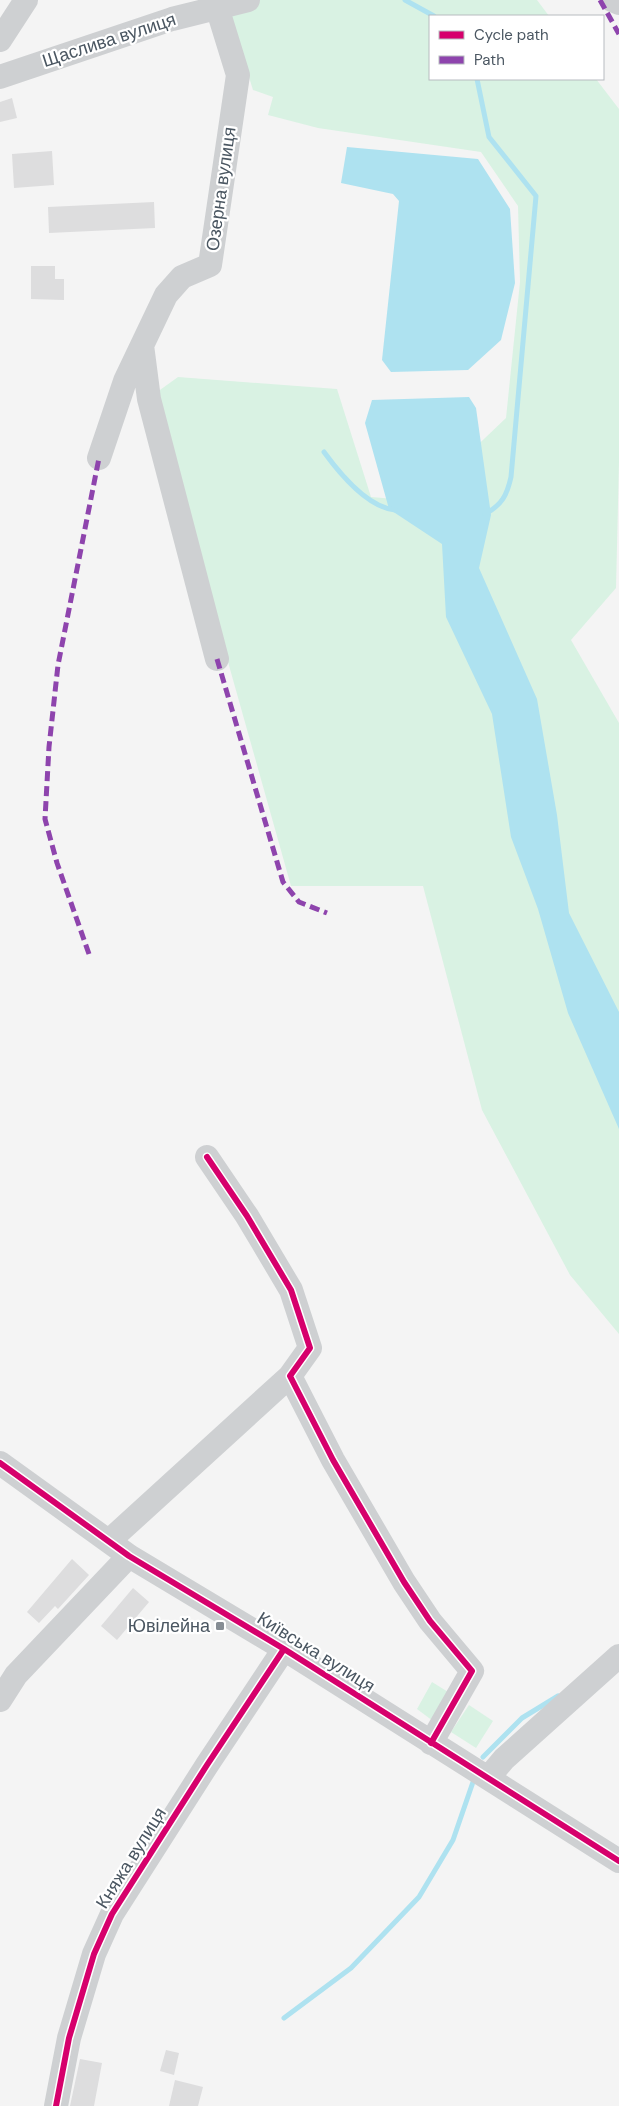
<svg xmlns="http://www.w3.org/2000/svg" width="619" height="2106" font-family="'DM Sans',sans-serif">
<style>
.green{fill:#d9f2e3}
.water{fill:#aee2f0}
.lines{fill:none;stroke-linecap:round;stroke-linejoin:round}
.stream{stroke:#aee2f0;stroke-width:5}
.building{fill:#ddddde}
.minor{stroke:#ced0d2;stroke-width:24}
.quiet{stroke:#8e44ad;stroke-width:5;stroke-dasharray:10 5;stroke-linecap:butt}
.cycleway-casing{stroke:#fff;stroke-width:9}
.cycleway{stroke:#d6006c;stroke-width:6}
.poi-dot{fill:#868d94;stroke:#fff;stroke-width:2}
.labels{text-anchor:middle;stroke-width:4.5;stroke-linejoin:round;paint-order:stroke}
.street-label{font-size:18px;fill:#4a5661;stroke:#fff}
.poi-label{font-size:18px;fill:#4a5661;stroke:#fff;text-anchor:end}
</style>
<rect width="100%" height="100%" fill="#f4f4f4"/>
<path class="green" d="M 231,0 L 537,0 L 549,16 L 430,16 L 430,79 L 596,79 L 619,109 L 619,462 L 616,588 L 571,640 L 619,723 L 619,1334 L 570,1275 L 482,1110 L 423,886 L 291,886 L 153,395 L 178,377 L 337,389 L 371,497 L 419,501 L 506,418 L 520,282 L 518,206 L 481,152 L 318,128 L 268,115 L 273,97 L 253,90 L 229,13 Z
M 432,1682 L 453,1695 L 437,1724 L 417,1709 Z
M 469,1705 L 493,1721 L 476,1748 L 451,1732 Z"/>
<path class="water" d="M 347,147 L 478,159 L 510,209 L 515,283 L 501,340 L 468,370 L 391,372 L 382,360 L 399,201 L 393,194 L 341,183 Z
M 469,397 L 476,408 L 491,515 L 479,568 L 537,699 L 557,815 L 569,913 L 619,1012 L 619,1129 L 568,1013 L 538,909 L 511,837 L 492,714 L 446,617 L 442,544 L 389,509 L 365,423 L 372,400 Z"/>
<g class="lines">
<path class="stream" d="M 405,0 L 434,16
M 477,79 L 489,137 L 536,196 L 511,477 C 507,495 502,505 485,514
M 324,452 C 340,474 367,507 395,510
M 483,1757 L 522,1718 L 558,1696
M 284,2018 L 351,1968 L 419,1897 L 453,1840 L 473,1782"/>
</g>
<path class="building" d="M 12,98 L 17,118 L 0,122 L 0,102 Z
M 52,151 L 54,185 L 14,188 L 12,154 Z
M 154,202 L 155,228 L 49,233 L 48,207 Z
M 31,266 L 55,266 L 55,279 L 64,279 L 64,300 L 31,299 Z
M 72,1559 L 89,1575 L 58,1609 L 55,1606 L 39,1623 L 27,1612 Z
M 133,1588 L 149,1602 L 117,1640 L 101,1626 Z
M 166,2050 L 179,2053 L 174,2075 L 160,2071 Z
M 80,2059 L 102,2063 L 94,2106 L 70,2106 Z
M 175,2080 L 203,2087 L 198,2106 L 169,2106 Z"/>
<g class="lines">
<path class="minor" d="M 612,0 L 619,3
M 0,40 L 26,0
M 0,77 L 172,19 L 248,0
M 142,345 L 149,399 L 217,659
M 99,458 L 125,381 L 166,295 L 182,277 L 210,265 L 238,75 L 217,7
M 207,1157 L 247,1216 L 291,1290 L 310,1348 L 290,1376 L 333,1460 L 404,1582 L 430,1621 L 472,1671 L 431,1743
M 0,1463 L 129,1556 L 284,1649 L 619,1861
M 109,1541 L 290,1376
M 0,1700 L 16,1675 L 129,1556
M 488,1778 L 504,1759 L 619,1656
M 56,2106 L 69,2038 L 94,1954 L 112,1914 L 207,1765 L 284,1649"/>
<path class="quiet" d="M 600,0 L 619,34
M 217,659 L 283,882 L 299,902 L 327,913
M 89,954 L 57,863 L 45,819 L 49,747 L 58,665 L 99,458"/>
<defs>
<path id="cycleway" d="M 207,1157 L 247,1216 L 291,1290 L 310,1348 L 290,1376 L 333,1460 L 404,1582 L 430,1621 L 472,1671 L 431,1743
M 0,1463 L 129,1556 L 284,1649 L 619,1861
M 56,2106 L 69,2038 L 94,1954 L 112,1914 L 207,1765 L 284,1649"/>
</defs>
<use href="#cycleway" class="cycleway-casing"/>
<use href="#cycleway" class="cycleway"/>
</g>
<rect class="poi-dot" x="215" y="1621" width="10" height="10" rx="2.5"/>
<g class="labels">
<g class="street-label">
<text transform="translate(109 40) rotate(-18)" y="6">Щаслива вулиця</text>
<text transform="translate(221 189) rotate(-82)" y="6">Озерна вулиця</text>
<text transform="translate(316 1652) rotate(32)" y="6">Київська вулиця</text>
<text transform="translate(131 1858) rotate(-58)" y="6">Княжа вулиця</text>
</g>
<g class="poi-label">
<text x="210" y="1632">Ювілейна</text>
</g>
</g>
<rect x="429" y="15" width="175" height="65" fill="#ffffff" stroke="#b7bbc0"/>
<rect x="439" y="31" width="25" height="8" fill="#d6006c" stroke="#b7bbc0"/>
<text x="474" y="40" font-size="15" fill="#4a5661">Cycle path</text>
<rect x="439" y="56" width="25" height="8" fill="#8e44ad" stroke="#b7bbc0"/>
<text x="474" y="65" font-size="15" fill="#4a5661">Path</text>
</svg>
